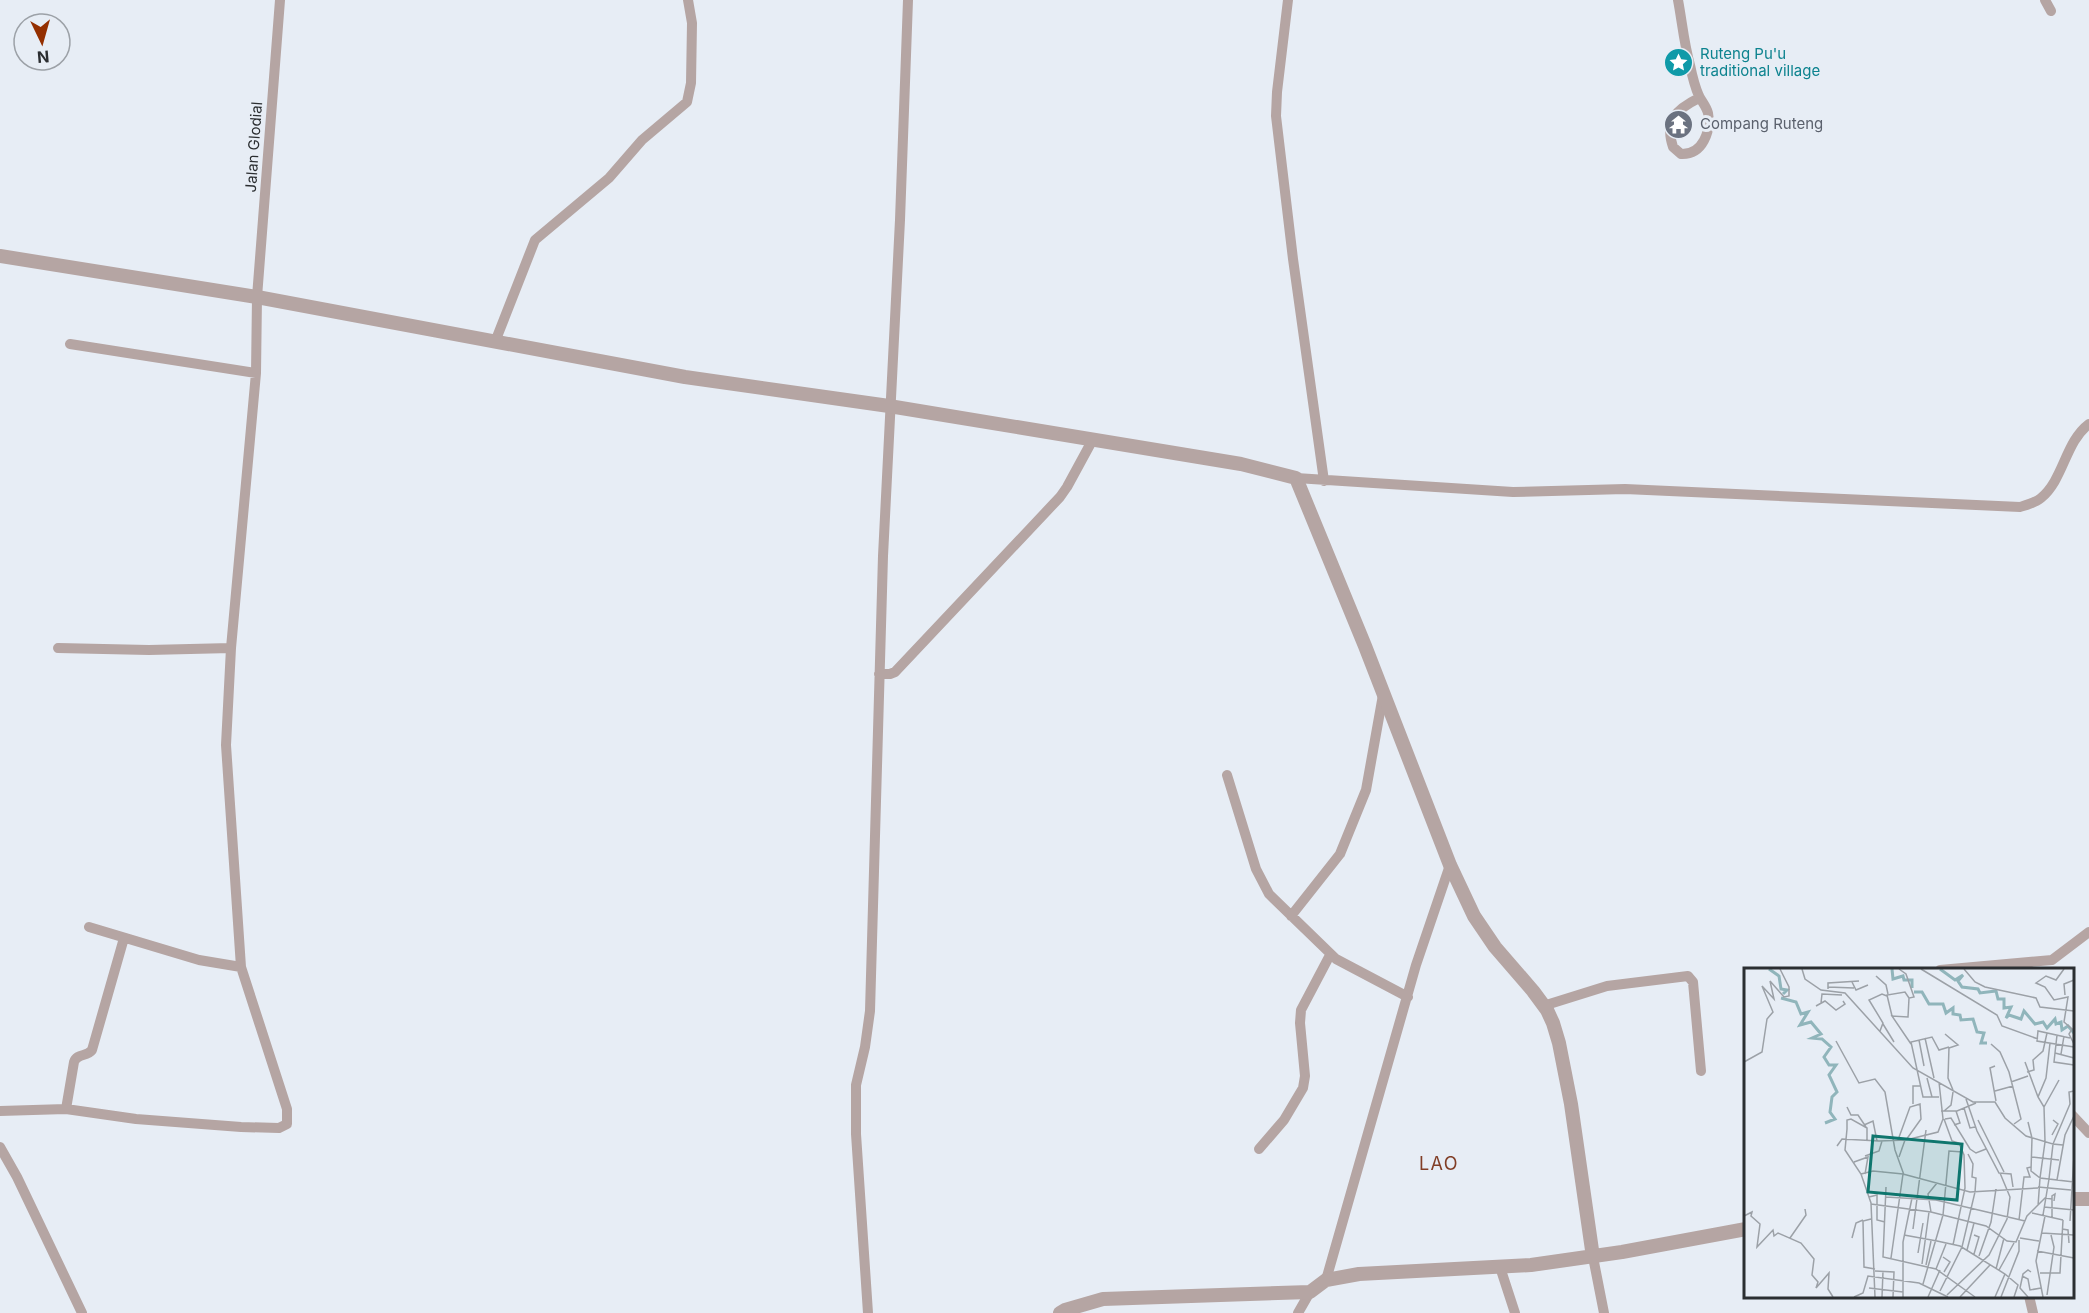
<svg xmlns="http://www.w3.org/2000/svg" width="2089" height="1313" font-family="Inter,sans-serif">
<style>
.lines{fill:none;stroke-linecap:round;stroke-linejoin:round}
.minor{stroke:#b5a5a3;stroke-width:10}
.tertiary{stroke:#b5a5a3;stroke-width:14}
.labels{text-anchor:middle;stroke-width:6;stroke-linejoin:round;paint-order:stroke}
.culture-label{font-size:15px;fill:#0d838f;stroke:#e7edf5;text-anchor:start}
.worship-label{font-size:15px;fill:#5b616d;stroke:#e7edf5;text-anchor:start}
.street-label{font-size:15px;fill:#2b2e31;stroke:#e7edf5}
.quarter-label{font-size:18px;letter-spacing:1.5px;fill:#813e26;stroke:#e7edf5}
.inset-river{fill:none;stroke:#90b5bb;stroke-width:3}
.inset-road{fill:none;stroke:#9ca1a7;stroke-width:1.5}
.view{fill:#0f766e;fill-opacity:0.15;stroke:#0f766e;stroke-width:3}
.inset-edge{fill:none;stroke:#2b2e31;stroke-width:3}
</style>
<rect width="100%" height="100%" fill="#e7edf5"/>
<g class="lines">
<path class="minor" d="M 1288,0 L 1277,92 L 1276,116 L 1293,259 L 1324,481
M 1678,0 C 1682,21 1684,44 1690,65 C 1692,75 1695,87 1699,96 C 1702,102 1706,106 1708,113 C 1711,131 1703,155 1681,154 L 1673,147 C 1664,120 1677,109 1699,98
M 2045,0 L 2051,11
M 495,342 L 535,240 L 609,178 L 642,140 L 687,102 L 691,83 L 692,23 L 688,0
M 70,344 L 256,373
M 1296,478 L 1513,492 L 1625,489 L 2020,507 C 2027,505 2035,503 2041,498 C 2064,479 2065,442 2089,424
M 58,648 L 149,650 L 231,648
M 879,674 L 890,674 L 895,672 L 1060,497 L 1067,487 L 1092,441
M 1227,775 L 1256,869 L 1269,894 L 1336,959 L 1408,997
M 1291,916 L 1340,854 L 1366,790 L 1383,695
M 89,927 L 199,960 L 241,967
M 1940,970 L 2052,960 L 2089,932
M 1543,1006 L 1607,986 L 1688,976 L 1693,982 L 1701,1071
M 66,1109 L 74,1062 C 77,1053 87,1057 92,1050 L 124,938
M 0,1111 L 66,1109 L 136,1119 L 241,1127 L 279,1128 L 287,1124 L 287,1109 L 241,967 L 226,745 L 231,648 L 256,373 L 257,297 L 280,0
M 2072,1115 L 2089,1133
M 0,1147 L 17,1177 L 82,1313
M 1259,1149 L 1284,1120 L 1303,1088 L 1305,1076 L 1300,1023 L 1301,1010 L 1330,955
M 1593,1257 L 1604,1313
M 1500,1267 L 1515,1313
M 1326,1280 L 1416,965 L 1450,865
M 2029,1296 L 2033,1313
M 868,1313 L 856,1134 L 856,1085 L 865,1047 L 870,1011 L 883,556 L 900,220 L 908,0
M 1298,1313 L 1310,1292"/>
<path class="tertiary" d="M 0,256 L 257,297 L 685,377 L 889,406 L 1241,464 L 1296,478 L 1365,646 L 1450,865 L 1474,916 L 1495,947 L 1533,991 L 1547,1010 L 1553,1023 L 1559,1043 L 1571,1104 L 1593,1257
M 2072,1199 L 2089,1199
M 1060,1313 L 1065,1310 L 1103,1299 L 1310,1292 L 1326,1280 L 1359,1274 L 1531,1265 L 1622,1252 L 1746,1229"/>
</g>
<defs>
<symbol id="sight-disc" viewBox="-11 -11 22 22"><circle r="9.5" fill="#0f9aa8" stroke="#e7edf5"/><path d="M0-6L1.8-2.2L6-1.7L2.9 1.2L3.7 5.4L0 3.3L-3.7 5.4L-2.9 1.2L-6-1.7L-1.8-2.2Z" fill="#fff"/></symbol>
<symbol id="temple-disc" viewBox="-11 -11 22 22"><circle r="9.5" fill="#6b7280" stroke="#e7edf5"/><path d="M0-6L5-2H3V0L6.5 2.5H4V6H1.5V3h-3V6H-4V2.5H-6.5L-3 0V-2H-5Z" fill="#fff"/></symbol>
</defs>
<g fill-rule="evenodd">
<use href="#sight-disc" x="1662" y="46" width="33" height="33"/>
<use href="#temple-disc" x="1662" y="108" width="33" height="33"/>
</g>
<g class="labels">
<g class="culture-label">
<text x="1700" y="59">Ruteng Pu'u<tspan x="1700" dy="17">traditional village</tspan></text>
</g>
<g class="worship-label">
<text x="1700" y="129">Compang Ruteng</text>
</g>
<g class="street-label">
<text transform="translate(254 147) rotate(-86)" y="5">Jalan Glodial</text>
</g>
<g class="quarter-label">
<text x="1439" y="1170">LAO</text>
</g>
</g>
<g transform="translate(1744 968)">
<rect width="330" height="330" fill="#e7edf5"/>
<path class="inset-river" d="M 25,1 L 35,8 L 37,21 L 43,22 L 39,26M 148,1 L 149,11 L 159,8 L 160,12 L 168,12 L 168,20M 196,1 L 211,12 L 219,7 L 214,13 L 218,19 L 234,21 L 236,25 L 252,23 L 254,31 L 260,31 L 260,40 L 267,39 L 262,50 L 265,47 L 277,51 L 280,43 L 291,56 L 299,54 L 303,60 L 311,51 L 312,56 L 317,54 L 318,62 L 324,58 L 330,65M 170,24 L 178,24 L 185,36 L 199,36 L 202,45 L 209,40 L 209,46 L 216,47 L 217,52 L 229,51 L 233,64 L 240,65 L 237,75 L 243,75M 37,30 L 52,34 L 57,46 L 64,44 L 56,57 L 67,54 L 77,66 L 68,70 L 78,71 L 87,79 L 80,89 L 85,97 L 92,97 L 85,107 L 93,124 L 88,129 L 86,144 L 91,151 L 81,155"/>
<path class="inset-road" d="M 58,1 L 61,11 L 77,22 L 101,25 L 169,100 L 229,134 L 251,134 L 261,150 L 282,168 L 309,176 L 305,211 L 330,214M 155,1 L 162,6 L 170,29 L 165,30 L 164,49 L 148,48 L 167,76M 177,1 L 253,47 L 258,58 L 294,71M 220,1 L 231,14 L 241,19 L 292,30 L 296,39 L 330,43M 320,1 L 312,12 L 302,8 L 292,15 L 301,19 L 310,32 L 324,29 L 320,54 L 328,61 L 325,66 L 330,76M 132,8 L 142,17 L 144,26M 108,14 L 112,22 L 124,17M 84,19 L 110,20M 84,21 L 84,15 L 115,13M 321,27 L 320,16 L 330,12M 77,35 L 78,26 L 98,27M 72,38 L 81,33 L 92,42 L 101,36 L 99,33M 148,48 L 143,27 L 161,24 L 165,30M 139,56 L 150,74M 136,63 L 139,55 L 125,32 L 138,26 L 143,28M 201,66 L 214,77 L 205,80M 313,67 L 310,94 L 330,97M 181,70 L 190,110M 326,70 L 294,63 L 293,73 L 330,79M 175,72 L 180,98M 92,73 L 115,115 L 131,111 L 141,124 L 151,182 L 160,207M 247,76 L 256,84 L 265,104 L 277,151 L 270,156M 205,79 L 204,110 L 209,122M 311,85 L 330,90M 317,86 L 320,68M 0,94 L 18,84 L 23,51 L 29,44 L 18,18 L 30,31 L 26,13 L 40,29 L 45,28 L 45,19 L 36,1M 281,94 L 294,129M 251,98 L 246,100 L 252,133M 283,104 L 290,102 L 289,92 L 299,83 L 303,65M 183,110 L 188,129 L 195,129M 267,114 L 284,108M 251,123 L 269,118M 188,129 L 179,129 L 167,74 L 188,69 L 195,82 L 205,79M 222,131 L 233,163 L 255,205 L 267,206 L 269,219M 169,136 L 169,118 L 176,118M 103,139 L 107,147 L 114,147 L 122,159M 300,139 L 315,112M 220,140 L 226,160 L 231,159M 197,143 L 213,143 L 232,135M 200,143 L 207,137 L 209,124M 200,151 L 208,173 L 215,175 L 220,187 L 221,220 L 209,277M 201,151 L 207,150 L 226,181 L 232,185 L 242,181M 234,152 L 260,204M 284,154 L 288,170 L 287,203 L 296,210 L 294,238M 120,157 L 129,153 L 133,173M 210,157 L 216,155 L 212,143M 103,161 L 101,182 L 117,206 L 127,235 L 131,329M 103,161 L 103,152 L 107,151 L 123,160 L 123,172M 308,167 L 314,156 L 309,152M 162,172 L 194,164 L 199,151 L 195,114M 301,173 L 300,139 L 294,129 L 302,110 L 306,75M 301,174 L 296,210 L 305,211M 319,177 L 309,176 L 326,136 L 325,124 L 330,123M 93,178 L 98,171 L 135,173 L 162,172 L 177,151 L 176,136 L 166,139 L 154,172M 121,188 L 135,183 L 138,173M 155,189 L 161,172M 288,189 L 315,192M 110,194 L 124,189 L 121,206M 117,206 L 129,203 L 159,206 L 226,224 L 294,220M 313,212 L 321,167 L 330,148M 142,219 L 139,289 L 192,301 L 231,329M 294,219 L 327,222M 125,229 L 133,227 L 133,237M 142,229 L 192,232 L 281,253M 127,236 L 187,244 L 242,258 L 263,273 L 272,274 L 283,248 L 301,230 L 308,231M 133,238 L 133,252 L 141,254M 300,239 L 330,242M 187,244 L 184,226 L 193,215M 288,245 L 319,252M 299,247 L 305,211M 0,248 L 8,244 L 7,248 L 16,256 L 13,279 L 29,262 L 30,268 L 34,265 L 57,275 L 70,291 L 68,307 L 74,314 L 72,320 L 85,305 L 84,321 L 89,329M 308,249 L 308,228 L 311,226 L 310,233M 127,251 L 119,253 L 120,299 L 131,301M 275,252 L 280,209 L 286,209 L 283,200 L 287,199M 326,253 L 330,188M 169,261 L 182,162M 318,261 L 324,262 L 325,275M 298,265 L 330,267M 160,267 L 193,273M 230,267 L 235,269 L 230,286M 46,270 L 62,247 L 61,241M 108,270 L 112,255 L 119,252M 276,270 L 295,273M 193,273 L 216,278 L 261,306 L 274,317 L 270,329M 223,282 L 230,255M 293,283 L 330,290M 174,285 L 179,255M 235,288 L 247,254 L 252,221M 199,289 L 206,294 L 200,304M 147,290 L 159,206M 178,296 L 185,244M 182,297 L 187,273M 192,301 L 202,276M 252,301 L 260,270M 255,302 L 270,275M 131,303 L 150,304 L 149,329M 296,305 L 316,305 L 319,252M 278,308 L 284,311 L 286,322 L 297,320M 179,316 L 199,247 L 205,183 L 219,184M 125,320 L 159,324M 196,323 L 218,279 L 231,224 L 232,210 L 228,209 L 229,196 L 224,186M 203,327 L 245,287 L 263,251 L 266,229 L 256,205M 303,327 L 310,279 L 307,267M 110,329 L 119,325 L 124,308 L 175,315 L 204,329M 138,329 L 139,303M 159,329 L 159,274 L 168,230M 184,329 L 196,302M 216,329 L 246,297M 251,329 L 261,306M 257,329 L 275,283 L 275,272M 284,329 L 276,320 L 279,306 L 284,302 L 287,304M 299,329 L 292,293 L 301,248"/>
<path class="view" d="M 129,168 L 218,176 L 213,232 L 124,224 Z"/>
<rect width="330" height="330" class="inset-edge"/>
</g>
<g transform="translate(42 42) rotate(175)"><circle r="28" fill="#e7edf5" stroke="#9ca1a7" stroke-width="1.5"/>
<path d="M0-4.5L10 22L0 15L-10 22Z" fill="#942f00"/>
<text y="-9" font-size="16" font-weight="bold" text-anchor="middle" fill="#2b2e31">N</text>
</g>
</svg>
